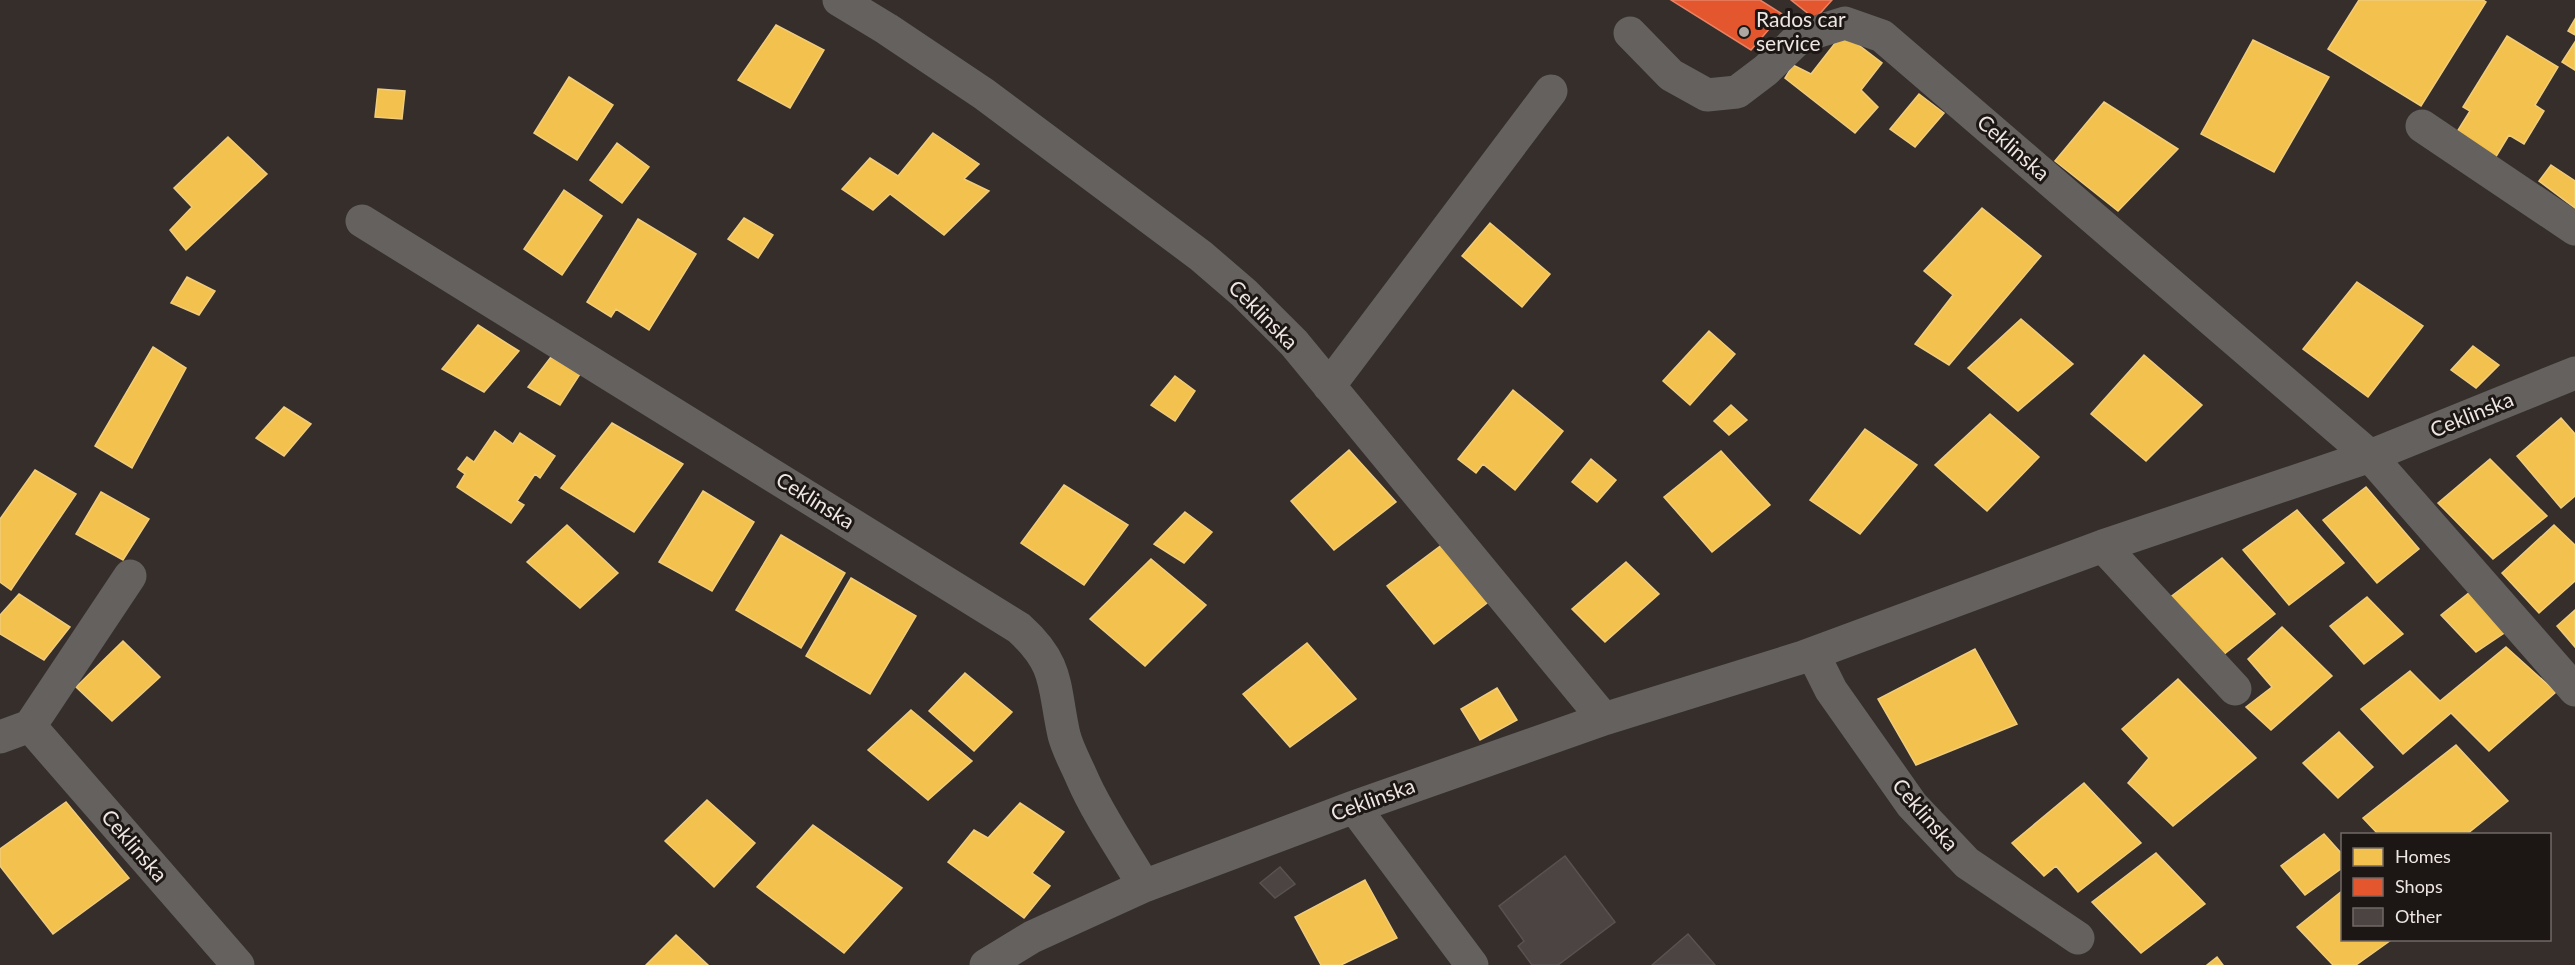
<svg xmlns="http://www.w3.org/2000/svg" width="2575" height="965" font-family="Lato,sans-serif">
<style>
.homes{fill:#f2c14e;stroke:#f1cc7a;stroke-width:1.5}
.shops{fill:#e4572e;stroke:#e78264;stroke-width:1.5}
.building{fill:#4b4442;stroke:#585250;stroke-width:1.5}
.lines{fill:none;stroke-linecap:round;stroke-linejoin:round}
.minor{stroke:#64615f;stroke-width:33}
.poi-dot{fill:#ada6a2;stroke:#1c1614;stroke-width:2}
.labels{text-anchor:middle;stroke-width:6;stroke-linejoin:round;paint-order:stroke}
.poi-label{font-size:21px;fill:#eee6e2;stroke:#1c1614;text-anchor:start}
.street-label{font-size:21px;fill:#eee6e2;stroke:#1c1614}
</style>
<rect width="100%" height="100%" fill="#352e2b"/>
<path class="homes" d="M 2359,0 L 2483,0 L 2486,2 L 2421,106 L 2328,49 Z
M 2575,19 L 2575,35 L 2568,31 Z
M 776,25 L 824,50 L 790,108 L 738,80 Z
M 1843,33 L 1882,63 L 1861,90 L 1878,107 L 1855,133 L 1785,78 L 1793,65 L 1811,74 Z
M 2507,36 L 2558,67 L 2535,105 L 2544,111 L 2524,144 L 2509,135 L 2494,160 L 2455,135 L 2470,111 L 2463,107 Z
M 2253,40 L 2329,77 L 2274,172 L 2201,134 Z
M 2575,42 L 2575,70 L 2562,62 Z
M 569,77 L 613,105 L 577,160 L 534,133 Z
M 378,89 L 405,91 L 402,119 L 375,117 Z
M 1919,94 L 1944,113 L 1915,147 L 1890,129 Z
M 2104,102 L 2178,149 L 2118,211 L 2055,161 Z
M 933,133 L 979,164 L 964,179 L 989,191 L 944,235 L 890,194 L 873,210 L 842,189 L 870,158 L 898,176 Z
M 228,137 L 267,174 L 186,250 L 170,230 L 192,207 L 174,188 Z
M 617,143 L 649,167 L 622,203 L 590,180 Z
M 2551,165 L 2575,181 L 2575,208 L 2539,181 Z
M 564,190 L 602,216 L 562,275 L 524,249 Z
M 1982,208 L 2041,256 L 1949,365 L 1915,344 L 1953,295 L 1924,271 Z
M 744,218 L 773,235 L 758,258 L 728,239 Z
M 638,219 L 696,254 L 649,330 L 616,309 L 611,317 L 587,302 Z
M 1490,223 L 1550,274 L 1522,307 L 1462,256 Z
M 187,277 L 215,291 L 199,315 L 171,303 Z
M 2357,282 L 2423,326 L 2368,397 L 2303,349 Z
M 2021,319 L 2073,364 L 2018,411 L 1968,368 Z
M 478,325 L 519,351 L 484,392 L 442,369 Z
M 1709,331 L 1735,354 L 1690,405 L 1663,381 Z
M 2473,346 L 2499,365 L 2476,388 L 2451,370 Z
M 153,347 L 186,368 L 132,468 L 95,446 Z
M 2144,355 L 2202,405 L 2146,461 L 2091,414 Z
M 551,357 L 580,374 L 560,405 L 528,387 Z
M 1175,376 L 1195,391 L 1175,421 L 1151,405 Z
M 1513,390 L 1563,431 L 1515,490 L 1483,464 L 1476,473 L 1458,459 Z
M 1731,405 L 1747,420 L 1729,435 L 1714,421 Z
M 284,407 L 311,424 L 284,456 L 256,438 Z
M 1990,414 L 2039,457 L 1987,511 L 1935,465 Z
M 2561,418 L 2575,434 L 2575,496 L 2561,508 L 2517,456 Z
M 612,423 L 683,464 L 634,532 L 561,488 Z
M 1865,429 L 1917,465 L 1860,534 L 1810,500 Z
M 495,431 L 513,444 L 520,433 L 555,456 L 540,478 L 535,474 L 517,501 L 524,505 L 511,523 L 457,487 L 465,474 L 458,469 L 467,457 L 474,462 Z
M 1349,450 L 1396,502 L 1334,550 L 1291,501 Z
M 1721,451 L 1770,505 L 1712,552 L 1664,497 Z
M 1591,459 L 1616,480 L 1597,502 L 1572,482 Z
M 2490,459 L 2547,516 L 2493,559 L 2438,503 Z
M 35,470 L 76,494 L 11,590 L 0,582 L 0,519 Z
M 1064,485 L 1128,525 L 1084,585 L 1021,543 Z
M 2366,487 L 2419,549 L 2377,583 L 2323,520 Z
M 703,491 L 754,522 L 712,591 L 659,562 Z
M 101,492 L 149,519 L 123,560 L 76,534 Z
M 2297,510 L 2344,563 L 2289,605 L 2243,550 Z
M 1185,512 L 1212,532 L 1184,563 L 1154,544 Z
M 567,525 L 618,573 L 580,608 L 527,562 Z
M 2554,525 L 2575,545 L 2575,581 L 2539,613 L 2502,573 Z
M 781,535 L 845,573 L 801,648 L 736,610 Z
M 1443,544 L 1491,600 L 1434,644 L 1387,586 Z
M 2222,558 L 2275,614 L 2223,655 L 2169,598 Z
M 1151,559 L 1206,605 L 1145,666 L 1090,619 Z
M 1626,562 L 1659,594 L 1605,642 L 1572,609 Z
M 851,578 L 916,616 L 870,694 L 806,656 Z
M 2470,592 L 2507,631 L 2476,652 L 2441,615 Z
M 19,594 L 70,627 L 44,660 L 0,634 L 0,615 Z
M 2367,597 L 2403,634 L 2364,664 L 2330,626 Z
M 2575,610 L 2575,647 L 2557,626 Z
M 2282,627 L 2332,676 L 2271,730 L 2246,707 L 2272,687 L 2248,659 Z
M 123,641 L 160,677 L 112,721 L 76,687 Z
M 1307,643 L 1356,699 L 1290,747 L 1243,694 Z
M 2506,647 L 2556,692 L 2489,751 L 2451,713 L 2403,754 L 2361,709 L 2410,671 L 2440,701 Z
M 1975,649 L 2017,724 L 1916,765 L 1878,699 Z
M 965,673 L 1012,712 L 974,751 L 929,711 Z
M 2178,679 L 2256,758 L 2173,826 L 2128,783 L 2149,758 L 2122,729 Z
M 1497,688 L 1517,720 L 1480,740 L 1461,709 Z
M 911,710 L 972,761 L 928,800 L 868,750 Z
M 2339,732 L 2373,767 L 2338,798 L 2303,763 Z
M 2456,745 L 2508,801 L 2467,834 L 2378,834 L 2363,818 Z
M 2084,783 L 2141,843 L 2078,892 L 2056,866 L 2044,876 L 2012,843 Z
M 707,800 L 755,843 L 714,887 L 665,841 Z
M 66,802 L 129,878 L 53,934 L 0,866 L 0,849 Z
M 1020,803 L 1064,832 L 1032,873 L 1050,886 L 1024,918 L 948,862 L 974,830 L 988,838 Z
M 813,825 L 902,888 L 844,953 L 757,887 Z
M 2324,834 L 2342,854 L 2342,868 L 2305,895 L 2281,866 Z
M 2156,853 L 2205,904 L 2141,953 L 2092,902 Z
M 1365,880 L 1397,938 L 1341,965 L 1321,965 L 1295,917 Z
M 2342,891 L 2342,940 L 2391,940 L 2356,965 L 2333,965 L 2297,927 Z
M 676,935 L 708,965 L 646,965 Z
M 2217,957 L 2223,965 L 2207,965 Z"/>
<path class="shops" d="M 1671,0 L 1760,0 L 1782,14 L 1751,50 Z
M 1791,0 L 1832,0 L 1815,19 Z"/>
<path class="building" d="M 1565,856 L 1615,922 L 1558,965 L 1532,965 L 1518,946 L 1524,941 L 1499,906 Z
M 1280,867 L 1295,884 L 1275,898 L 1260,883 Z
M 1688,934 L 1715,965 L 1652,965 Z"/>
<g class="lines">
<path class="minor" d="M 839,0 L 887,29 L 984,94 L 1201,256 L 1244,293 L 1294,343 L 1604,719
M 1630,33 L 1671,75 L 1707,95 L 1737,92 L 1766,70 L 1800,37 L 1845,23 L 1882,36 L 2370,456 L 2575,690
M 2422,126 L 2575,229
M 362,221 L 1019,628 C 1060,665 1053,686 1064,735 C 1068,750 1076,764 1082,778 C 1097,813 1124,852 1144,886
M 1329,386 L 1551,91
M 2103,546 L 2235,689
M 1813,654 L 1831,690 L 1912,805 L 1967,863 L 2078,938
M 30,726 L 238,965
M 0,737 L 30,726 L 130,576
M 1354,807 L 1472,965
M 986,965 L 1032,937 L 1144,886 L 1354,807 L 1604,719 L 1803,657 L 2103,546 L 2370,456 L 2575,373"/>
</g>
<circle class="poi-dot" cx="1744" cy="32" r="6"/>
<g class="labels">
<g class="poi-label">
<text x="1756" y="27">Rados car<tspan x="1756" dy="24">service</tspan></text>
</g>
<g class="street-label">
<text transform="translate(2013 148) rotate(41)" y="7">Ceklinska</text>
<text transform="translate(1263 315) rotate(45)" y="7">Ceklinska</text>
<text transform="translate(2472 415) rotate(-22)" y="7">Ceklinska</text>
<text transform="translate(815 501) rotate(32)" y="7">Ceklinska</text>
<text transform="translate(1373 800) rotate(-20)" y="7">Ceklinska</text>
<text transform="translate(1925 815) rotate(49)" y="7">Ceklinska</text>
<text transform="translate(134 846) rotate(49)" y="7">Ceklinska</text>
</g>
</g>
<rect x="2341" y="833" width="210" height="108" fill="#1c1614" stroke="#706966" stroke-width="1.5"/>
<rect x="2353" y="848" width="30" height="18" fill="#f2c14e" stroke="#706966" stroke-width="1.5"/>
<text x="2395" y="863" font-size="18" fill="#eee6e2">Homes</text>
<rect x="2353" y="878" width="30" height="18" fill="#e4572e" stroke="#706966" stroke-width="1.5"/>
<text x="2395" y="893" font-size="18" fill="#eee6e2">Shops</text>
<rect x="2353" y="908" width="30" height="18" fill="#4b4442" stroke="#706966" stroke-width="1.5"/>
<text x="2395" y="923" font-size="18" fill="#eee6e2">Other</text>
</svg>
